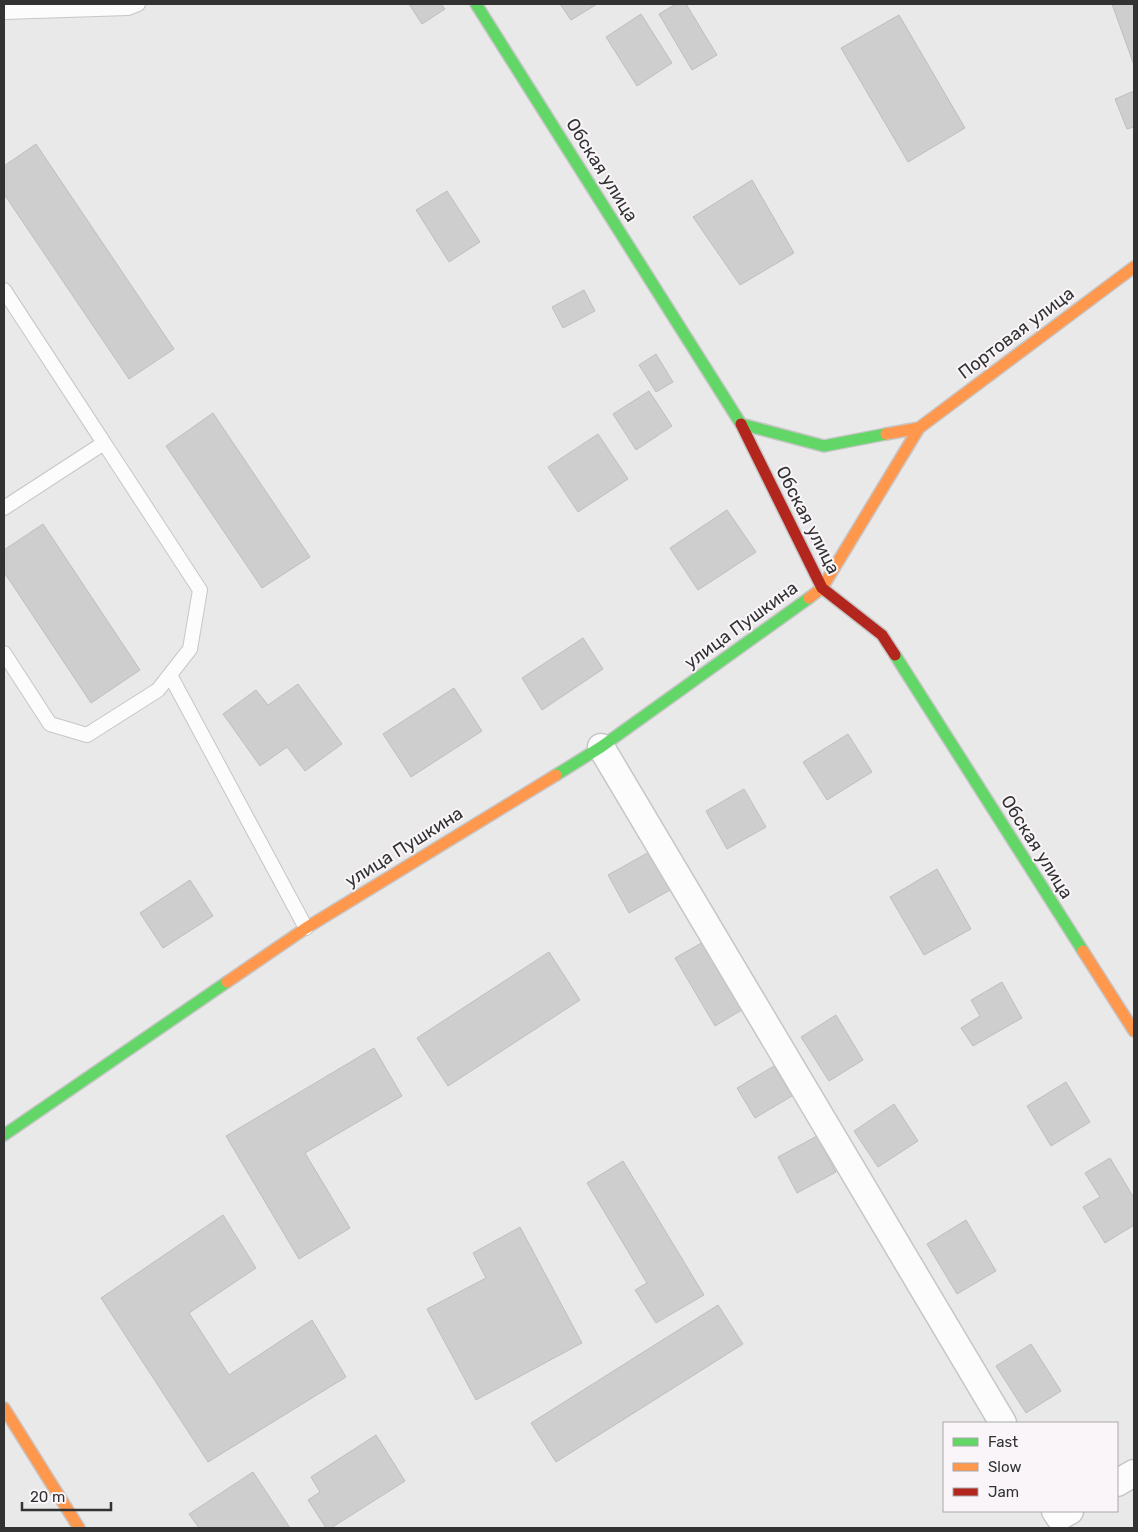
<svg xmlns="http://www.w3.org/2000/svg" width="1138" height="1532" font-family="Rubik,sans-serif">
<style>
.building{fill:#cecece;stroke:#bfbebf}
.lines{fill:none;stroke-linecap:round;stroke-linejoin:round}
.lane-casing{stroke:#c7c6c7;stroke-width:16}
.street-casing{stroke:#c7c6c7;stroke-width:29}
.fast-casing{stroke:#c7c6c7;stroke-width:14}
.slow-casing{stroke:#c7c6c7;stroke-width:14}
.jam-casing{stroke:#c7c6c7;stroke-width:14}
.lane{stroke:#fcfcfc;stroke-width:14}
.street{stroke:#fcfcfc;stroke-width:26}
.fast{stroke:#63d668;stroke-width:11}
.slow{stroke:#ff974d;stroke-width:11}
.jam{stroke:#b3261e;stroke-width:11}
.labels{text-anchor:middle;stroke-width:4;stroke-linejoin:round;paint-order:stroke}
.street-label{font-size:18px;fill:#333233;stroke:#f9f5f8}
</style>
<rect width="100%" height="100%" fill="#eae9ea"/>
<path class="building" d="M 409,4 L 441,4 L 445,9 L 422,24 Z
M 560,4 L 597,4 L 571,20 Z
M 676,4 L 686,4 L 717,55 L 692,70 L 659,14 Z
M 1112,4 L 1134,4 L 1134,65 Z
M 641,14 L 672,63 L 637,86 L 606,37 Z
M 899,15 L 965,128 L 908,162 L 841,48 Z
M 1134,91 L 1134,127 L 1127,129 L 1115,99 Z
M 36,144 L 174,349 L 129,379 L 4,194 L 4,166 Z
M 752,180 L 794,253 L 740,285 L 693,217 Z
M 447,191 L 480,242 L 449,262 L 416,210 Z
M 584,290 L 595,311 L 563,328 L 552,307 Z
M 656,354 L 673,382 L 656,392 L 639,365 Z
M 649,391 L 672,426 L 636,450 L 613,414 Z
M 213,413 L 310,557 L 262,588 L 166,446 Z
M 598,434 L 628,479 L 578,512 L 548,467 Z
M 727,510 L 756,552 L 698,590 L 670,548 Z
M 43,524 L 140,670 L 91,703 L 4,572 L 4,550 Z
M 583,638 L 603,669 L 542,710 L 522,678 Z
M 298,684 L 342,744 L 305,771 L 287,747 L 260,766 L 223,714 L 256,690 L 268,705 Z
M 454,688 L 482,731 L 411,777 L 383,734 Z
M 848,734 L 872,772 L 827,800 L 803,762 Z
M 744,789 L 766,827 L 727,849 L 706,811 Z
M 651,851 L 672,889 L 629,913 L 608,875 Z
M 937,869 L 971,929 L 924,955 L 890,897 Z
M 190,880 L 213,916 L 163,948 L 140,913 Z
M 705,941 L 745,1008 L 715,1026 L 675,958 Z
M 549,952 L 580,1000 L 448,1086 L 417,1038 Z
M 1002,982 L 1022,1018 L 973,1046 L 961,1028 L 980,1016 L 971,1000 Z
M 836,1015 L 863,1060 L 829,1081 L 801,1037 Z
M 374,1048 L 402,1096 L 305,1153 L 350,1228 L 299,1259 L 226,1136 Z
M 774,1066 L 792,1096 L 755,1118 L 737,1088 Z
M 1066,1082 L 1090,1122 L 1051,1146 L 1027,1106 Z
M 894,1104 L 918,1141 L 878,1167 L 854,1131 Z
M 817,1136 L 836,1172 L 797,1193 L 778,1157 Z
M 1110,1158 L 1134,1198 L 1134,1225 L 1105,1243 L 1083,1207 L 1100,1197 L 1085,1173 Z
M 623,1161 L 704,1295 L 656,1323 L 635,1290 L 647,1283 L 587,1183 Z
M 223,1215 L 256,1268 L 189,1313 L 229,1375 L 312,1320 L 346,1377 L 208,1462 L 101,1298 Z
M 966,1220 L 996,1271 L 957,1294 L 927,1244 Z
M 520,1227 L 582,1343 L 476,1400 L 427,1309 L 486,1278 L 473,1253 Z
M 718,1305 L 743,1344 L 556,1462 L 531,1423 Z
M 1031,1344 L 1061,1391 L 1026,1413 L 996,1366 Z
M 376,1435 L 405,1481 L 331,1528 L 326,1528 L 308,1500 L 320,1492 L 311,1477 Z
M 253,1472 L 290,1528 L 199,1528 L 189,1514 Z"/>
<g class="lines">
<defs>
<path id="lane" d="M 4,12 L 128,8 L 138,4
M 4,290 L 104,443 L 4,508
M 4,653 L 50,724 L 87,735 L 158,690 L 190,649 L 200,590 L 104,443
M 170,675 L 306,928"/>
<path id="street" d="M 601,747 L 1003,1423
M 1117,1483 L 1134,1473
M 1055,1511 L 1059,1517 L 1070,1511"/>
<path id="fast" d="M 476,4 L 741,424
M 741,424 L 824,446 L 886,434
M 895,655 L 1083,951
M 556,775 L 601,747 L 809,598
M 4,1135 L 227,982"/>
<path id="slow" d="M 919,428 L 1134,267
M 809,598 L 822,588 L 919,428 L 886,434
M 1083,951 L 1134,1031
M 227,982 L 306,928 L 556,775
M 4,1408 L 79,1528"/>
<path id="jam" d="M 741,424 L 822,588 L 882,635 L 895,655"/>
</defs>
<use href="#lane" class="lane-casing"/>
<use href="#street" class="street-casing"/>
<use href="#fast" class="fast-casing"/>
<use href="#slow" class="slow-casing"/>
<use href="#jam" class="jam-casing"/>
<use href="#lane" class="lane"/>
<use href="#street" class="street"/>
<use href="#fast" class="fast"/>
<use href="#slow" class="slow"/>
<use href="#jam" class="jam"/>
</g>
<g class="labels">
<g class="street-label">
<text transform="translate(602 170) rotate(58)" y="6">Обская улица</text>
<text transform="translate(1016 333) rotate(-37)" y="6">Портовая улица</text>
<text transform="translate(808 520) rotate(63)" y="6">Обская улица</text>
<text transform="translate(741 625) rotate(-36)" y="6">улица Пушкина</text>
<text transform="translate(404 847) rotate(-32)" y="6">улица Пушкина</text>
<text transform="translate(1037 847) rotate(58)" y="6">Обская улица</text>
</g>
</g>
<rect width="1138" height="1532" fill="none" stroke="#333233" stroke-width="10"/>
<rect x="943" y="1422" width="175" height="90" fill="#f9f5f8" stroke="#aaa7a9"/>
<rect x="953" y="1438" width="25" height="8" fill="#63d668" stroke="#aaa7a9"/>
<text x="988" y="1447" font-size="15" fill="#333233">Fast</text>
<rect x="953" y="1463" width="25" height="8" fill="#ff974d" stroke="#aaa7a9"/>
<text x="988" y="1472" font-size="15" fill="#333233">Slow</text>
<rect x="953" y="1488" width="25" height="8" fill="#b3261e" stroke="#aaa7a9"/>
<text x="988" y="1497" font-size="15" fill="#333233">Jam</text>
<path d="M22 1502v8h89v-8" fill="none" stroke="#333233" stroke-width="2.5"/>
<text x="30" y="1502" font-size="15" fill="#333233" stroke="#f9f5f8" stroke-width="4" paint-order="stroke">20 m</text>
</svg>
